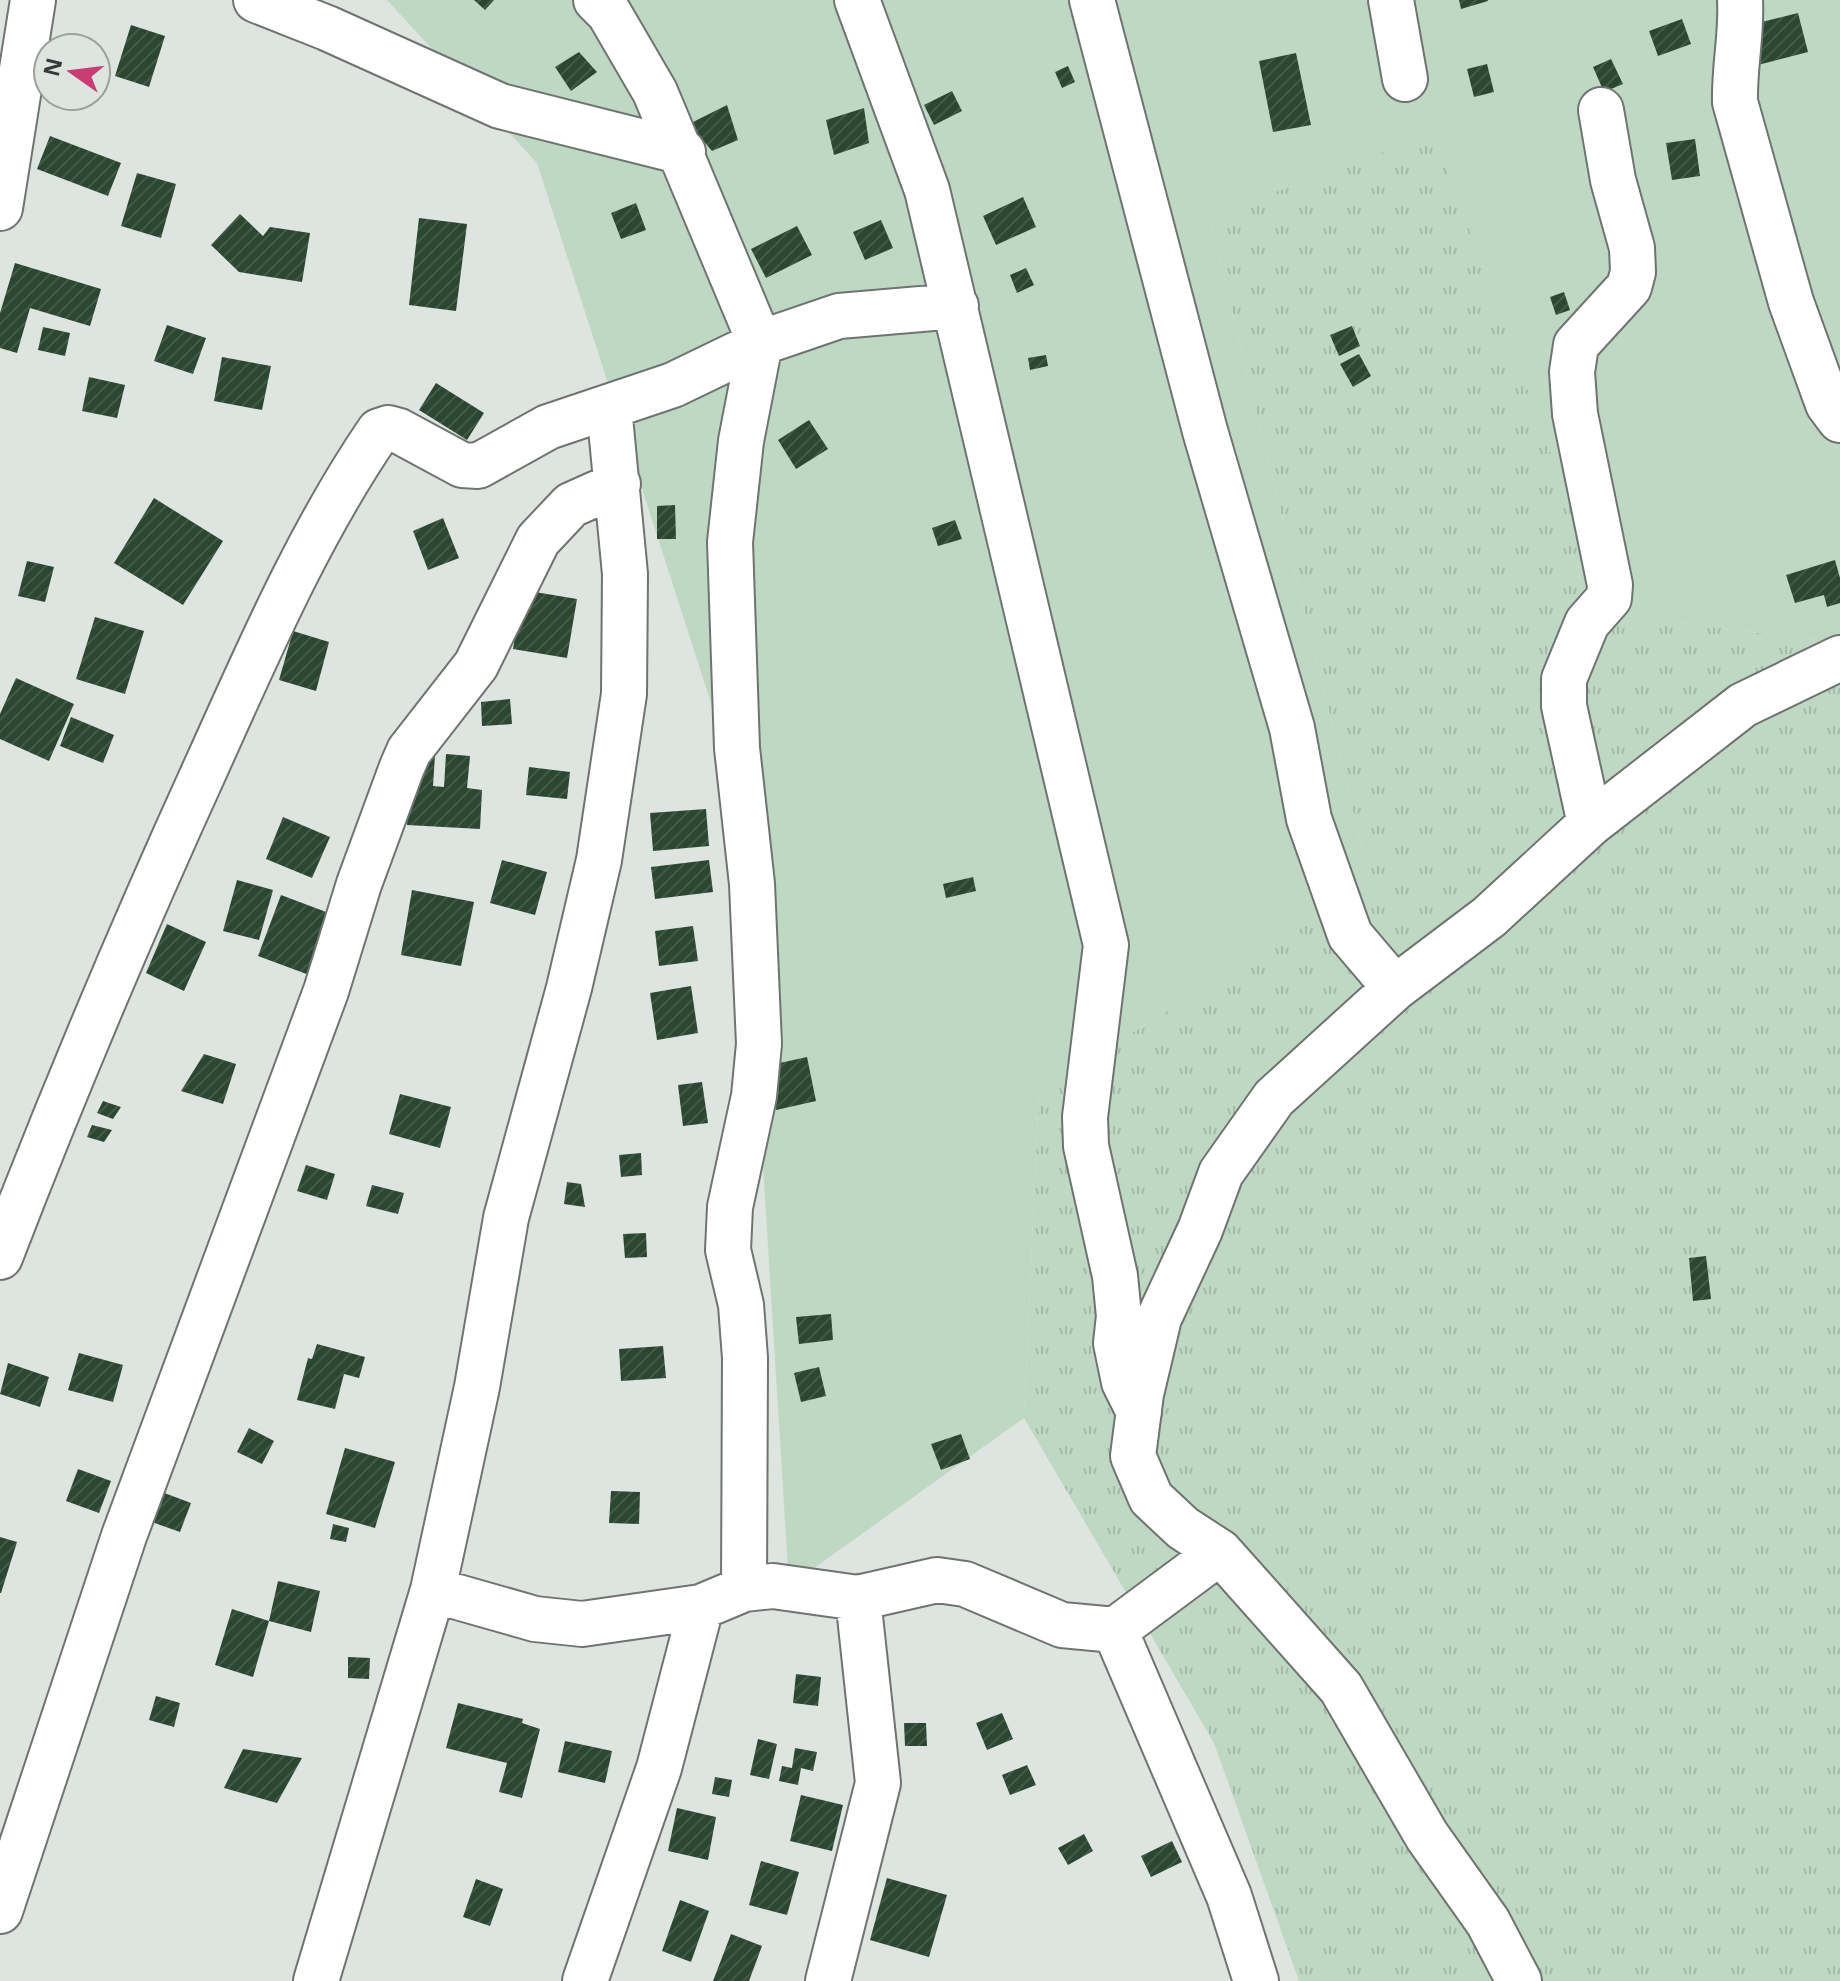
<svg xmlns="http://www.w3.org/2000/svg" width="1840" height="1981" font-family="'Noto Sans',sans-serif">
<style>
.grass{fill:url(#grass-tufts)}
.green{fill:#bfd8c3}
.building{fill:url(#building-hatch)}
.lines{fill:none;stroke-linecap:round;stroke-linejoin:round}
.street-casing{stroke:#6f7470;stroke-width:48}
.street{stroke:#fff;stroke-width:44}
</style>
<defs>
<pattern id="grass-tufts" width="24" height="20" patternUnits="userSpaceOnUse" patternTransform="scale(2)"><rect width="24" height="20" fill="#bfd8c3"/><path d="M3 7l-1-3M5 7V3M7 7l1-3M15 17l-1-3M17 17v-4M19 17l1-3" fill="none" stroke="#a5baa8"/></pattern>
<pattern id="building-hatch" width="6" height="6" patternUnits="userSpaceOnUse" patternTransform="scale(2)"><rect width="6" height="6" fill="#2b4731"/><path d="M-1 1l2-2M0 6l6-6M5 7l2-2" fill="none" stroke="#425a47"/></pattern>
</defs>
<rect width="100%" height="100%" fill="#dee4df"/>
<path class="grass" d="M 1434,133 L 1610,614 L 1840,643 L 1840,1981 L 1299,1981 L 1214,1743 L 1024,1418 L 1039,1090 L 1371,885 L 1209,216 Z"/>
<path class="green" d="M 387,0 L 1840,0 L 1840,643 L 1610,614 L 1434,134 L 1209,216 L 1371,885 L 1039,1090 L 1024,1418 L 789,1586 L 740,793 L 537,163 Z"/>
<path class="building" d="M 474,0 L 494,0 L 485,10 Z
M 1459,0 L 1488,0 L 1488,1 L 1461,9 Z
M 1798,13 L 1808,52 L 1758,65 L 1749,25 Z
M 1682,19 L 1691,44 L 1658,56 L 1649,31 Z
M 131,25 L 165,36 L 149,87 L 115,76 Z
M 579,52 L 597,72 L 571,91 L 555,67 Z
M 1296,53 L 1311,125 L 1273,132 L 1259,61 Z
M 1611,59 L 1623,84 L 1604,92 L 1593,67 Z
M 1487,64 L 1494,92 L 1474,97 L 1467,69 Z
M 1068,66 L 1075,82 L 1062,88 L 1055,72 Z
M 952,91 L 962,111 L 934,125 L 924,105 Z
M 727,105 L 738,140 L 712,151 L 689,124 Z
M 864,108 L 869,143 L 834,155 L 826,120 Z
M 50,136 L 121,163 L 108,196 L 37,169 Z
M 1695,139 L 1700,176 L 1672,180 L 1666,143 Z
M 137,173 L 176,184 L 161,238 L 121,226 Z
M 1023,197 L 1036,227 L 996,245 L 983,216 Z
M 636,203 L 646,230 L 621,239 L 611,213 Z
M 240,214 L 263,236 L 270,227 L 310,233 L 302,282 L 239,272 L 211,245 Z
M 419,218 L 467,224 L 456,311 L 409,305 Z
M 881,220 L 893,248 L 865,260 L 853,232 Z
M 797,226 L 812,255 L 766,278 L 751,249 Z
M 15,263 L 101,289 L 90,326 L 30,308 L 17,353 L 0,348 L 0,313 Z
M 1026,268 L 1034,285 L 1017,293 L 1010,275 Z
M 1564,292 L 1570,310 L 1556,315 L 1550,297 Z
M 167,325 L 206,338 L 193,374 L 154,361 Z
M 1352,326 L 1360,346 L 1339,356 L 1330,335 Z
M 43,327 L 70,333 L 65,356 L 38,350 Z
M 1359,354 L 1371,376 L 1353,387 L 1340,364 Z
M 1046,355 L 1048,366 L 1030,370 L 1028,358 Z
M 222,357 L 271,366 L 262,410 L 214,401 Z
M 89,377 L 125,385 L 117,418 L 82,411 Z
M 436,383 L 484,413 L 467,440 L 419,410 Z
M 809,420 L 828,449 L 796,469 L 778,440 Z
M 154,498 L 223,541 L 183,605 L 114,563 Z
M 675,505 L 676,539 L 657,539 L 657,506 Z
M 443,518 L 459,558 L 428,570 L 413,531 Z
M 955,520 L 962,539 L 938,546 L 932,528 Z
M 1835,560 L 1840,578 L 1840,603 L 1827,607 L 1824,595 L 1795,603 L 1786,575 Z
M 27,561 L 54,567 L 45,602 L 18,596 Z
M 523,590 L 577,599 L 567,658 L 513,649 Z
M 95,617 L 144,631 L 125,694 L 76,679 Z
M 293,631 L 329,642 L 316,691 L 279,680 Z
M 16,678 L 74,704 L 49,761 L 0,739 L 0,714 Z
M 510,699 L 512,724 L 482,726 L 481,702 Z
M 71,717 L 114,735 L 103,763 L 60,746 Z
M 411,754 L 435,755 L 433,786 L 444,787 L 446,754 L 470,756 L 467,788 L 482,790 L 480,829 L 407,825 Z
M 529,767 L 570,772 L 567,799 L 526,795 Z
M 706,809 L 709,846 L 653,851 L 650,813 Z
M 283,817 L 330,837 L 312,878 L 266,859 Z
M 502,860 L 547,872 L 535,915 L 490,903 Z
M 709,860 L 713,892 L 655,899 L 651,867 Z
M 973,877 L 976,891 L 946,898 L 943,884 Z
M 237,880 L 273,890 L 259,940 L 223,931 Z
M 412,890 L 474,902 L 461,966 L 401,955 Z
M 281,895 L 342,918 L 320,979 L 258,956 Z
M 167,924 L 206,942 L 184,991 L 146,973 Z
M 693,926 L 698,961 L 659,966 L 655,931 Z
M 691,986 L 698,1033 L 657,1040 L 650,993 Z
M 204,1054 L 236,1064 L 223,1104 L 181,1091 Z
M 807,1057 L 816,1101 L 776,1110 L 766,1066 Z
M 702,1082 L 708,1123 L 683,1126 L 678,1085 Z
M 400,1094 L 451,1107 L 440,1148 L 389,1134 Z
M 103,1101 L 121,1107 L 113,1119 L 97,1113 Z
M 92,1125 L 112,1130 L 104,1142 L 87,1137 Z
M 641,1153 L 642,1175 L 621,1177 L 619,1155 Z
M 306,1165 L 335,1174 L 327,1200 L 297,1191 Z
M 567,1182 L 581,1184 L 585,1207 L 564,1204 Z
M 372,1185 L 404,1193 L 398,1214 L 366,1206 Z
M 646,1233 L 647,1257 L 625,1258 L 623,1234 Z
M 1706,1256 L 1711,1299 L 1693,1301 L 1689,1258 Z
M 831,1314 L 833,1340 L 799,1344 L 796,1317 Z
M 317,1344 L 365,1357 L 359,1378 L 344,1374 L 335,1409 L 297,1400 L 308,1358 L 312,1359 Z
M 663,1346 L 666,1378 L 621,1381 L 619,1349 Z
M 79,1353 L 123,1365 L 113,1402 L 68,1390 Z
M 8,1363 L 49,1377 L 40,1407 L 0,1394 Z
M 819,1367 L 826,1396 L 801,1402 L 794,1373 Z
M 249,1428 L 274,1441 L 262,1464 L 237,1452 Z
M 961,1434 L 970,1459 L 941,1470 L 931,1444 Z
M 345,1448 L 395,1462 L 375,1528 L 326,1514 Z
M 78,1469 L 111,1481 L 99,1513 L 66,1501 Z
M 159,1491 L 191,1503 L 180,1532 L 149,1521 Z
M 611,1491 L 640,1492 L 639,1524 L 609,1523 Z
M 333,1524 L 349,1528 L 346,1542 L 330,1539 Z
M 0,1537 L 17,1542 L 1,1593 L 0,1593 Z
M 278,1581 L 320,1591 L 311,1632 L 269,1621 Z
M 232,1609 L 269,1621 L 253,1677 L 215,1665 Z
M 348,1657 L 370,1658 L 369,1679 L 348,1678 Z
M 796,1674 L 821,1677 L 818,1706 L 793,1703 Z
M 156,1696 L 180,1703 L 174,1727 L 149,1720 Z
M 458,1703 L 523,1719 L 522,1723 L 540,1729 L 522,1798 L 499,1792 L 507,1763 L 446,1748 Z
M 1002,1713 L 1013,1739 L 987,1750 L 976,1723 Z
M 904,1723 L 926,1723 L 927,1746 L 905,1746 Z
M 758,1739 L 777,1744 L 769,1779 L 750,1775 Z
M 565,1741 L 612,1751 L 605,1783 L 558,1772 Z
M 795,1748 L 817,1752 L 813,1771 L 801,1768 L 798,1785 L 779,1781 L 782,1766 L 792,1768 Z
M 243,1749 L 302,1758 L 277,1803 L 224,1788 Z
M 1027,1765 L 1036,1785 L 1010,1795 L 1002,1775 Z
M 715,1777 L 732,1780 L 729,1797 L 712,1794 Z
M 801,1795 L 843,1805 L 832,1851 L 790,1841 Z
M 677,1808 L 716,1817 L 708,1860 L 668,1851 Z
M 1084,1834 L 1093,1851 L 1068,1865 L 1058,1848 Z
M 1172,1841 L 1182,1862 L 1151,1877 L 1141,1856 Z
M 761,1861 L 799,1872 L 787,1915 L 749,1905 Z
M 887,1878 L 947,1895 L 929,1957 L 870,1940 Z
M 476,1879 L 503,1889 L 490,1926 L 463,1917 Z
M 680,1900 L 709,1911 L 691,1962 L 662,1951 Z
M 731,1934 L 762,1946 L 749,1981 L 713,1981 Z"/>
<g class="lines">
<defs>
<path id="street" d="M 256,0 L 327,28 L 500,106 L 683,152
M 596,0 L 609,13 L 655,92 L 760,343 L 741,441 L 730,542 L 737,748 L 752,884 L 759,1044 L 754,1096 L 730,1207 L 728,1250 L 741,1305 L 745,1358 L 744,1589
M 857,0 L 927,190 L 1106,945 L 1085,1117 L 1086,1146 L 1115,1276 L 1119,1316 L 1116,1343 L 1124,1382 L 1139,1412
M 1092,0 L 1205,431 L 1292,728 L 1309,819 L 1350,935 L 1395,988
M 1391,0 L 1405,79
M 1740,0 C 1742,35 1734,67 1735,102 L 1791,302 L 1828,404 L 1840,420
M 0,208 L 33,0
M 1590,824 L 1564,706 L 1564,679 L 1587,623 L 1609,598 L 1610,585 L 1575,414 L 1572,372 L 1576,345 L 1629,287 L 1633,272 L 1632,248 L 1613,180 L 1601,110
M 0,1257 C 64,1091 133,927 207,765 C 259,650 308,535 379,431 L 388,428 L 399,431 L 462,465 L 478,466 L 548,427 L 673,385 L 760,343 L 839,316 L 956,306
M 1220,1552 L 1183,1528 L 1151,1498 L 1133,1456 L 1141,1394 L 1159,1318 L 1200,1230 L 1221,1173 L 1274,1098 L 1395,988 L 1489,917 L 1590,824 L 1743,705 L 1840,658
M 433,1590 L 535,1619 L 582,1624 L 701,1607 L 744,1589 L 773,1586 L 858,1598
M 1115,1630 L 1229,1896 L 1256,1981
M 0,1911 L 124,1536 L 326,991 L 359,884 L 402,767 L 409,751 L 476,665 L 538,540 L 571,505 L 618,484
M 316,1981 L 433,1590 L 477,1387 L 506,1218 L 569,988 L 599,860 L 624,694 L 625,574 L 609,407
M 585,1981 L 659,1768 L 701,1607
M 828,1981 L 878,1783 L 858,1598 L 937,1580 L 965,1584 L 1062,1625 L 1115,1630 L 1220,1552 L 1341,1688 L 1427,1836 L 1488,1922 L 1519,1981"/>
</defs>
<use href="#street" class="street-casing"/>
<use href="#street" class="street"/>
</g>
<g transform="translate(72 72) rotate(284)"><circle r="38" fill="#dee4df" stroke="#9ba09c" stroke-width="2"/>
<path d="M0-6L14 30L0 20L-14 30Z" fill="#c73d74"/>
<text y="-12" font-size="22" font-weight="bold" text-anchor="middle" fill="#363937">N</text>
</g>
</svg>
